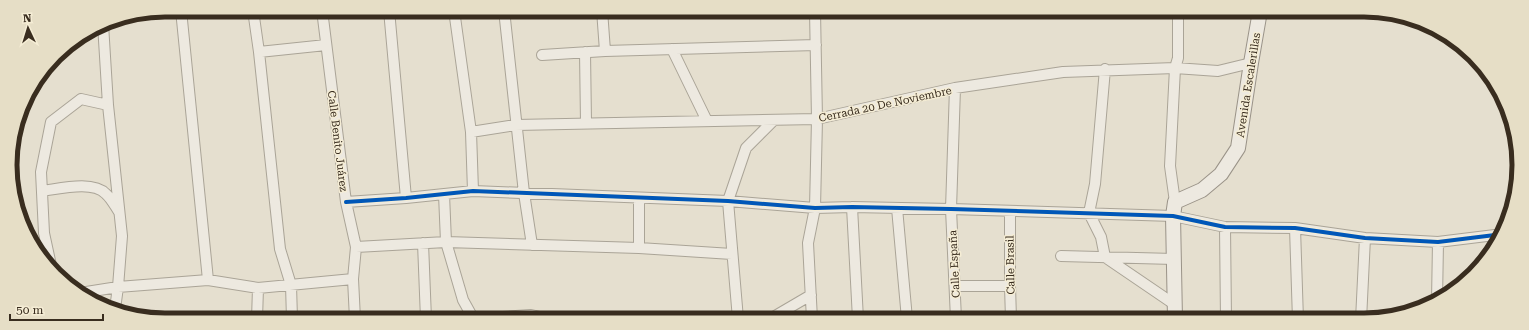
<svg xmlns="http://www.w3.org/2000/svg" width="1529" height="330" font-family="'Roboto Serif',serif">
<style>
.lines{fill:none;stroke-linecap:round;stroke-linejoin:round}
.street-casing{stroke:#aaa497;stroke-width:12}
.secondary-casing{stroke:#9a9388;stroke-width:16}
.street{stroke:#ede9e0;stroke-width:10}
.secondary{stroke:#ede9e0;stroke-width:14}
.cycleway-casing{stroke:#f5edd5;stroke-width:6}
.cycleway{stroke:#0057b8;stroke-width:4}
.labels{text-anchor:middle;stroke-width:3;stroke-linejoin:round;paint-order:stroke}
.street-label{font-size:11px;fill:#392d1f;stroke:#f5edd5}
.rim{fill:none;stroke:#392d1f;stroke-width:5}
</style>
<rect width="100%" height="100%" fill="#e5dfcf"/>
<g class="lines">
<defs>
<path id="street" d="M 181,10 L 208,280
M 253,10 L 259,52 L 280,249 L 291,285 L 292,319
M 322,10 L 346,202 L 356,247 L 353,279 L 355,319
M 389,10 L 406,198
M 454,10 L 471,132 L 473,191
M 504,10 L 524,193 L 532,245
M 602,10 L 605,51
M 103,24 L 108,105 L 122,236 L 118,287 L 115,309
M 672,49 L 707,121
M 259,52 L 326,45
M 585,52 L 586,123
M 542,55 L 605,51 L 816,45
M 1105,69 L 1095,184 L 1089,213 L 1101,237 L 1105,257 L 1174,304
M 955,88 L 951,209 L 956,319
M 471,132 L 516,125 L 817,119 L 955,88 L 1063,72 L 1175,68 L 1218,71 L 1251,63
M 42,191 C 59,189 93,180 106,194 C 111,198 115,206 119,212
M 444,194 L 446,242 L 463,300 L 473,318
M 639,198 L 639,248
M 346,202 L 406,198 L 473,191 L 728,201 L 815,208 L 852,207 L 951,209 L 1173,216 L 1225,227 L 1295,228 L 1365,238 L 1438,242 L 1503,234
M 1175,202 L 1170,166 L 1175,68 L 1178,58 L 1178,11
M 852,207 L 858,319
M 897,208 L 907,319
M 1010,211 L 1010,286 L 1011,319
M 1225,227 L 1226,320
M 1295,228 L 1298,320
M 423,243 L 426,319
M 356,247 L 446,242 L 639,248 L 732,254
M 1061,256 L 1174,259
M 52,270 L 44,233 L 41,172 L 51,122 L 81,99 L 108,105
M 955,286 L 1010,286
M 80,293 L 118,287 L 208,280 L 258,288 L 353,279
M 1437,301 L 1438,242
M 257,319 L 258,288
M 472,319 L 531,315 L 549,319
M 738,319 L 728,201 L 746,148 L 774,120
M 770,319 L 811,295
M 812,319 L 808,243 L 815,208 L 817,119 L 815,11
M 1361,320 L 1365,238"/>
<path id="secondary" d="M 1175,319 L 1173,216 L 1175,202 L 1202,190 L 1221,174 L 1238,148 L 1251,63 L 1260,11"/>
</defs>
<use href="#street" class="street-casing"/>
<use href="#secondary" class="secondary-casing"/>
<use href="#street" class="street"/>
<use href="#secondary" class="secondary"/>
<defs>
<path id="cycleway" d="M 346,202 L 406,198 L 473,191 L 728,201 L 815,208 L 852,207 L 951,209 L 1173,216 L 1225,227 L 1295,228 L 1365,238 L 1438,242 L 1503,234"/>
</defs>
<use href="#cycleway" class="cycleway-casing"/>
<use href="#cycleway" class="cycleway"/>
</g>
<g class="labels">
<g class="street-label">
<text transform="translate(1248 85) rotate(-81)" y="4">Avenida Escalerillas</text>
<text transform="translate(885 104) rotate(-12)" y="4">Cerrada 20 De Noviembre</text>
<text transform="translate(338 141) rotate(83)" y="4">Calle Benito Juárez</text>
<text transform="translate(954 264) rotate(-93)" y="4">Calle España</text>
<text transform="translate(1010 265) rotate(-91)" y="4">Calle Brasil</text>
</g>
</g>
<path d="M0 0H1529V330H0ZM165 17H1364A148 148 0 0 1 1512 165V165A148 148 0 0 1 1364 313H165A148 148 0 0 1 17 165V165A148 148 0 0 1 165 17Z" fill="#e6dec6" fill-rule="evenodd"/>
<path class="rim" d="M165 17H1364A148 148 0 0 1 1512 165V165A148 148 0 0 1 1364 313H165A148 148 0 0 1 17 165V165A148 148 0 0 1 165 17Z"/>
<g transform="translate(28 28) rotate(356)" stroke="#f5edd5" stroke-width="3" paint-order="stroke">
<path d="M0-3L7 15L0 10L-7 15Z" fill="#392d1f"/>
<text y="-6" font-size="11" font-weight="bold" text-anchor="middle" fill="#392d1f">N</text>
</g>
<path d="M10 314v6h93v-6" fill="none" stroke="#392d1f" stroke-width="2"/>
<text x="16" y="314" font-size="12" fill="#392d1f" stroke="#f5edd5" stroke-width="3" paint-order="stroke">50 m</text>
</svg>
